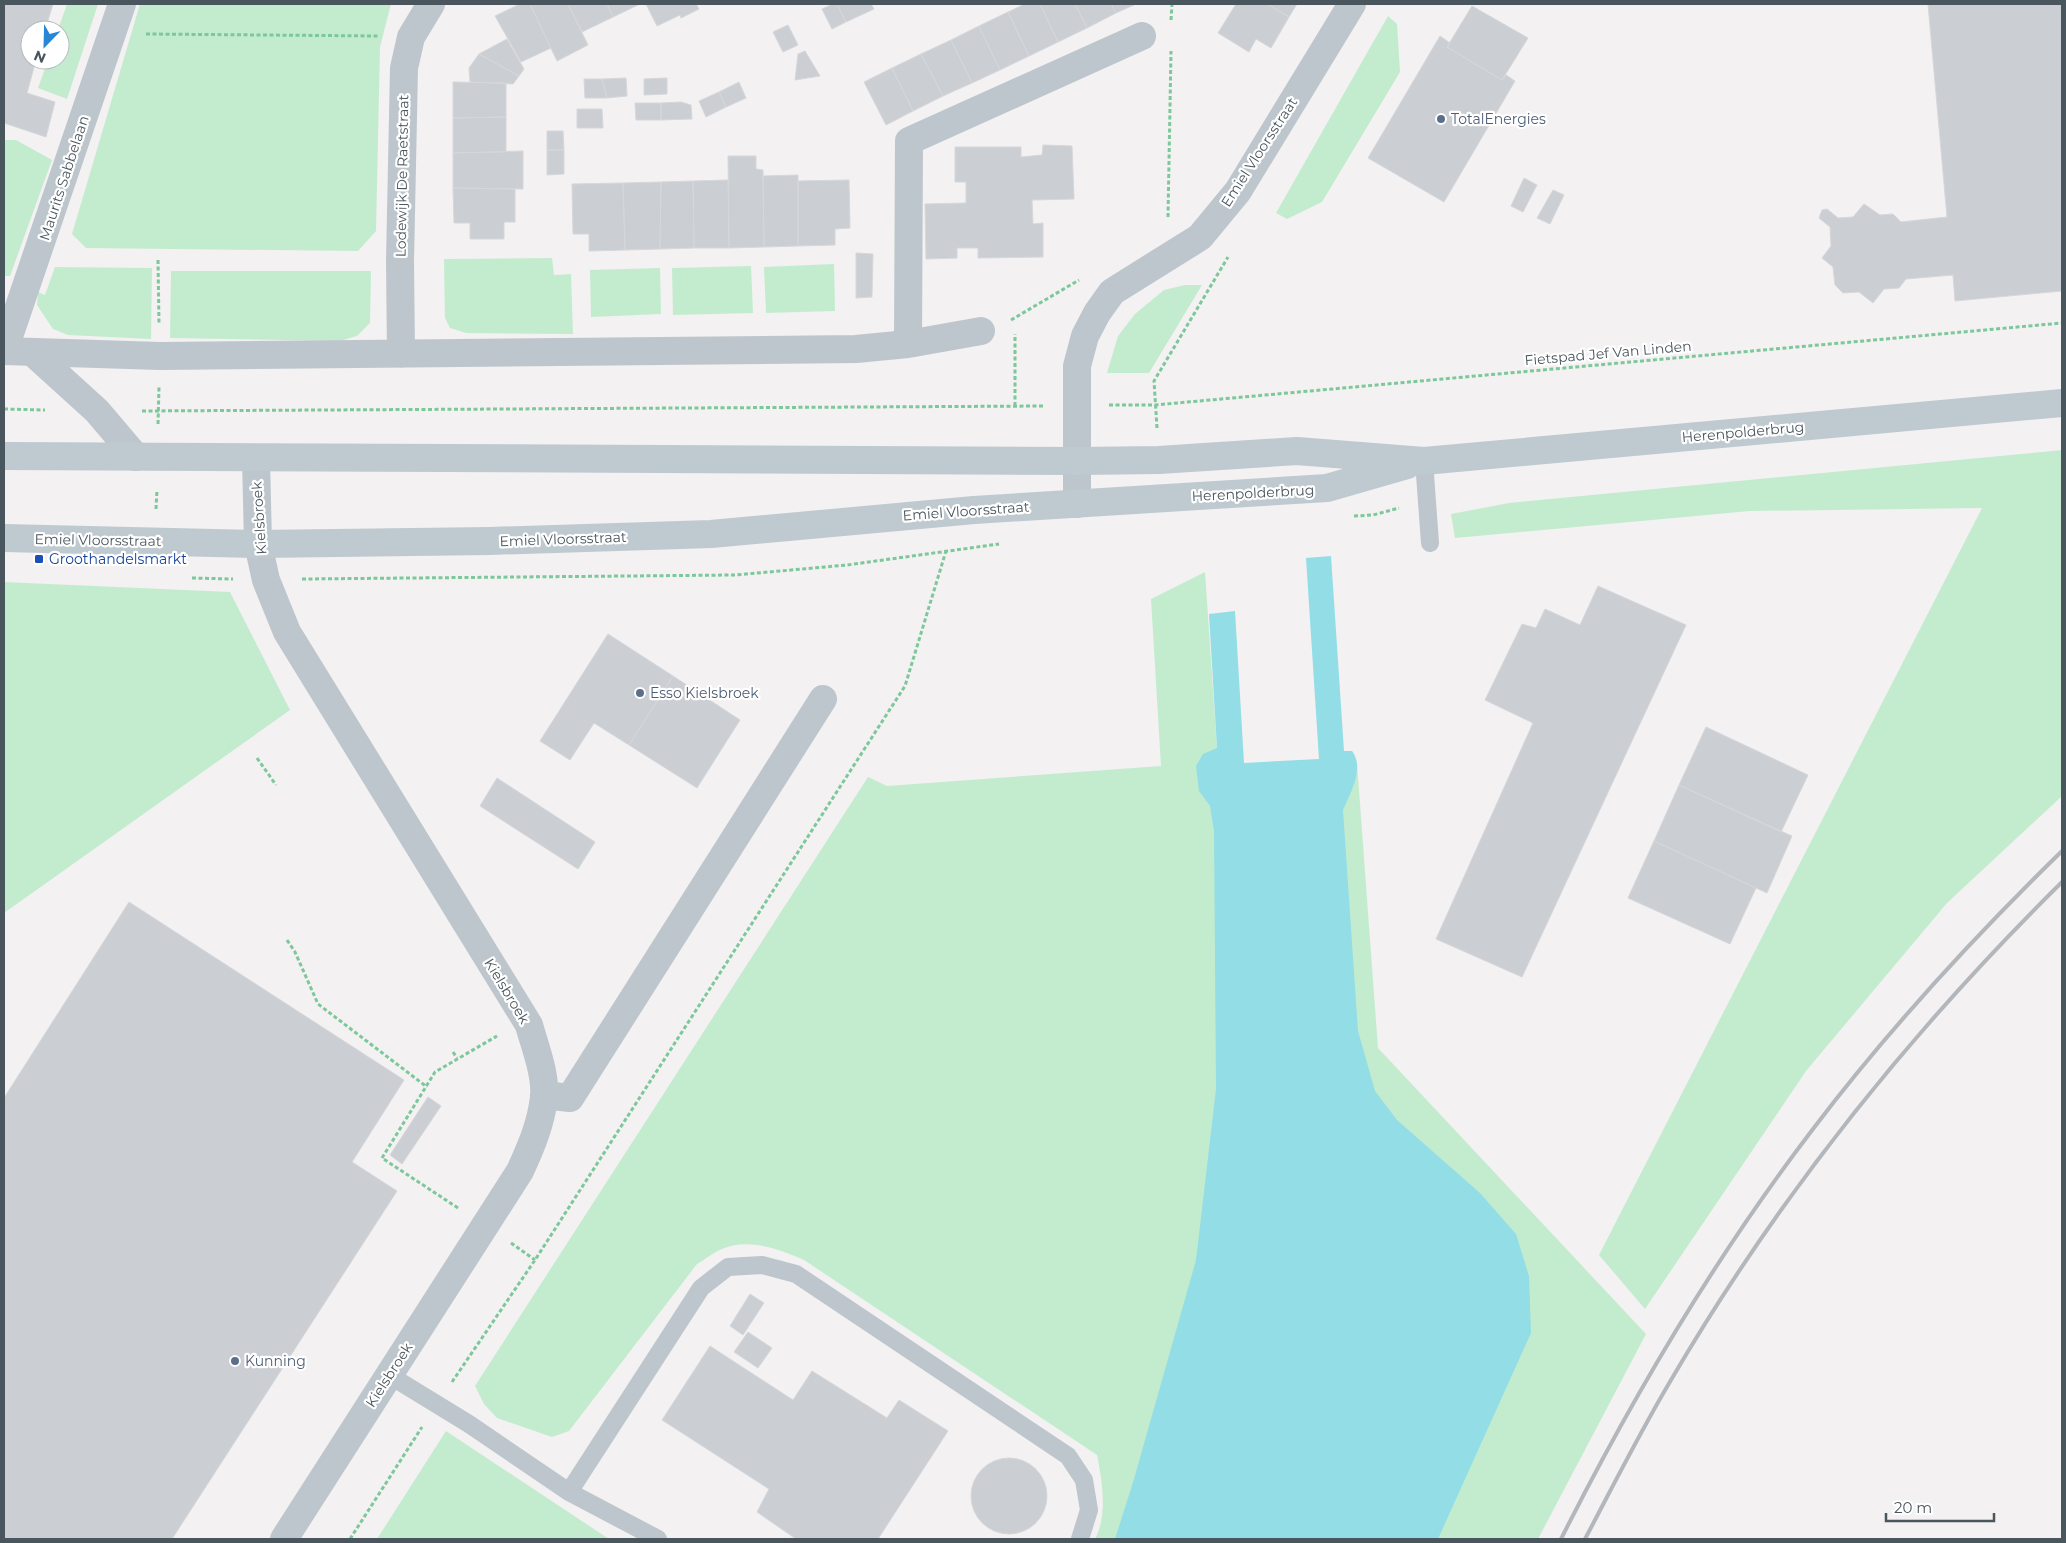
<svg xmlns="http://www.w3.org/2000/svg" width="2066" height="1543" font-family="Montserrat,sans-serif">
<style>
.green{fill:#c3eccf}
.water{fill:#93dde6}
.building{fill:#cbced2;stroke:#d5d7db}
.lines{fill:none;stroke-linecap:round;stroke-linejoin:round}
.path{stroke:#7dc89b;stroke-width:3;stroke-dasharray:4 2.5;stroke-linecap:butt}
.lane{stroke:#bdc6cc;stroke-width:18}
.street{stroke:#bdc6cc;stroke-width:28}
.secondary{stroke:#bec9d0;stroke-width:28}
.rail{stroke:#b3b6ba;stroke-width:4}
.service-dot{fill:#5c6f8a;stroke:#fff;stroke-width:2}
.transit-dot{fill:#1a4fb4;stroke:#fff;stroke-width:2}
.labels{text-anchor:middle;stroke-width:4.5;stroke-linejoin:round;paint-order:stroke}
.service-label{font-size:14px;fill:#4e5e75;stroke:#fff;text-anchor:start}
.street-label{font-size:14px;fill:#4a565d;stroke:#fff}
.transit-label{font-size:14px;fill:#164399;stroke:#fff;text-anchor:start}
</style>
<rect width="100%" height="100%" fill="#f3f1f1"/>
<path class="green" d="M 67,4 L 98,4 L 67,99 L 38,88 L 48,60 L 60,60 L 58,30 Z
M 140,4 L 391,4 L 380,47 L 376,231 L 358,251 L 86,248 L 72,234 Z
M 1388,16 L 1397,24 L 1400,72 L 1322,202 L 1287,219 L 1276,213 Z
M 4,140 L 16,140 L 52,160 L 10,276 L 4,276 Z
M 552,258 L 554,275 L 571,274 L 573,334 L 466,333 L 450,328 L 445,318 L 444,259 Z
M 834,264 L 835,311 L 766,313 L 764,267 Z
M 751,266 L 753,313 L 673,315 L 672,268 Z
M 55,267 L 152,268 L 151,339 L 68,335 L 53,329 L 37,305 L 38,292 L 45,295 Z
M 660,268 L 661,314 L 591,317 L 590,270 Z
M 171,271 L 371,271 L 370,323 L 357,336 L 340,341 L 170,338 Z
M 1185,285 L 1202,285 L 1149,373 L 1107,373 L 1118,336 L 1135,314 L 1164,290 Z
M 2062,450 L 2062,796 L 1947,903 L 1806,1071 L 1645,1309 L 1599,1255 L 1982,508 L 1750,511 L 1455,538 L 1451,514 L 1509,503 Z
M 1205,572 L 1217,748 L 1231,774 L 1197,1539 L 1095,1539 C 1108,1515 1102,1480 1097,1455 L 804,1260 C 778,1249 748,1237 720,1250 C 712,1253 705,1260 697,1264 L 569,1431 L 552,1437 L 497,1418 L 484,1404 L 475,1386 L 868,777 L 887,786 L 1161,766 L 1151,599 Z
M 4,582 L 230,592 L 290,710 L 4,913 Z
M 1344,751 L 1352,751 L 1357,763 L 1378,1048 L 1646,1334 L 1538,1539 L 1408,1539 L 1325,1023 Z
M 446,1431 L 609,1539 L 377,1539 Z"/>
<path class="water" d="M 1331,556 L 1344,751 L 1352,751 C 1365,768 1350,794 1343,810 L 1358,1031 L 1375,1091 L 1397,1120 L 1480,1193 L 1516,1234 L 1529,1276 L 1531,1333 L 1438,1539 L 1115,1539 L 1134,1479 L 1196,1260 L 1216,1089 L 1214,831 L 1210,806 L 1199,791 L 1196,766 L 1203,754 L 1217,748 L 1209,614 L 1235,611 L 1244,763 L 1319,759 L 1306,558 Z"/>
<path class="building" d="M 4,4 L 53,4 L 45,30 L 30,30 L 30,60 L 36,60 L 27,93 L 55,102 L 46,137 L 4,123 Z
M 520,4 L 530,4 L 551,48 L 521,62 L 495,16 Z
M 530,4 L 568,4 L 588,45 L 557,61 Z
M 568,4 L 607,4 L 613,17 L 582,32 Z
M 607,4 L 640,4 L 613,17 Z
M 646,4 L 696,4 L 699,9 L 681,18 L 680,15 L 657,26 Z
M 833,4 L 837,4 L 846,22 L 832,29 L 822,9 Z
M 837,4 L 871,4 L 874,9 L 846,22 Z
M 1025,4 L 1040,4 L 1058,42 L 1029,56 L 1008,12 Z
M 1040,4 L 1075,4 L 1087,28 L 1058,42 Z
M 1075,4 L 1111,4 L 1116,13 L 1087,28 Z
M 1111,4 L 1136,4 L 1116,13 Z
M 1236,4 L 1267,4 L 1289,17 L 1271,48 L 1256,39 L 1249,52 L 1218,33 Z
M 1267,4 L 1297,4 L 1289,17 Z
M 1928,4 L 2062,4 L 2062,291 L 1955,301 L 1953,275 L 1906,279 L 1899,288 L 1884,289 L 1873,303 L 1859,292 L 1843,293 L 1835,285 L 1833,267 L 1822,258 L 1831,246 L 1830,227 L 1819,218 L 1822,210 L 1827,209 L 1838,218 L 1853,217 L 1864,204 L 1880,215 L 1893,214 L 1901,222 L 1947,217 Z
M 1472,6 L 1528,38 L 1502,80 L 1447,47 Z
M 1008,12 L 1029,56 L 1000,70 L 979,26 Z
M 788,25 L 798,45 L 783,52 L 773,32 Z
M 979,26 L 1000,70 L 972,83 L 951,40 Z
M 1440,36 L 1450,43 L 1447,47 L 1502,80 L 1506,75 L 1515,81 L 1444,202 L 1368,158 Z
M 507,39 L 524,69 L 519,76 L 479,54 Z
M 951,40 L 972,83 L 943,96 L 921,54 Z
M 805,51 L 820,76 L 795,80 L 798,54 Z
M 479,54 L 519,76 L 513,84 L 470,82 L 469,68 Z
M 921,54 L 943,96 L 913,111 L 892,68 Z
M 892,68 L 913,111 L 886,125 L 864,82 Z
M 626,78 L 627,96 L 607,98 L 602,79 Z
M 667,78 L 667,94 L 644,95 L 644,79 Z
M 584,79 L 602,79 L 607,98 L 585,98 Z
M 453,82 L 506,83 L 506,117 L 453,118 Z
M 739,82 L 746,98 L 726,107 L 719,92 Z
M 719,92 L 726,107 L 706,117 L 699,101 Z
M 681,102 L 691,105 L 692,119 L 661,120 L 661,103 Z
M 635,103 L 661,103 L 661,120 L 636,120 Z
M 577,109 L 602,109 L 603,128 L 577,128 Z
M 506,117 L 506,152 L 453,153 L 453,118 Z
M 547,131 L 563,131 L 564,150 L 547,150 Z
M 1043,145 L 1072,146 L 1074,199 L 1032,200 L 1033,224 L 1043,223 L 1043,257 L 978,258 L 978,248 L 957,248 L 957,258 L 926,259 L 925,204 L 966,203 L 966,182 L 955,182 L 955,147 L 1021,147 L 1021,157 L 1042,155 Z
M 547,150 L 564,150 L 564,174 L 547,175 Z
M 523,151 L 523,189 L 453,188 L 453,153 Z
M 728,156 L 756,156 L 756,169 L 763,170 L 764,247 L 729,248 Z
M 798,175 L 798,246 L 764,247 L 763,176 Z
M 1524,178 L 1537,185 L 1523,212 L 1511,206 Z
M 728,180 L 729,248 L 694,248 L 693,181 Z
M 849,180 L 850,228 L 835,229 L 835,245 L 798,246 L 798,181 Z
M 693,181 L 694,248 L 660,249 L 661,182 Z
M 661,182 L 660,249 L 625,250 L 623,183 Z
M 623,183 L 625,250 L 589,251 L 589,234 L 573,234 L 572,184 Z
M 453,188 L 515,189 L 515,222 L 504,222 L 504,239 L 470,239 L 470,223 L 454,223 Z
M 1553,190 L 1564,195 L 1550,224 L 1537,218 Z
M 856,253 L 873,254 L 872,297 L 856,298 Z
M 1598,586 L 1686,625 L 1522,977 L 1436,939 L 1533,723 L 1485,700 L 1522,624 L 1536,628 L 1545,609 L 1580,625 Z
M 608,634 L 673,676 L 629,745 L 594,723 L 570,760 L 540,741 Z
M 673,676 L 740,720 L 697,788 L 629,745 Z
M 1706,727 L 1808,775 L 1781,832 L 1679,785 Z
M 497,778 L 595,842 L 578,869 L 480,806 Z
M 1679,785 L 1792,836 L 1767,893 L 1654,841 Z
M 1654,841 L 1756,888 L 1730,944 L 1628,898 Z
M 129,902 L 404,1080 L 352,1162 L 397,1191 L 172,1539 L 4,1539 L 4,1098 Z
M 428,1097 L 441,1106 L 402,1164 L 390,1155 Z
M 750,1294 L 764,1303 L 743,1335 L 730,1326 Z
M 748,1332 L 772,1348 L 758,1368 L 734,1352 Z
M 710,1346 L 793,1400 L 812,1371 L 887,1418 L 899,1400 L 948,1431 L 878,1539 L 796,1539 L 757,1512 L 769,1489 L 662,1420 Z
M971 1496a38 38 0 1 1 76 0a38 38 0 1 1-76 0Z"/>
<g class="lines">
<path class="path" d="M 1171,20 L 1172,4
M 146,34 L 379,36
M 1168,217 L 1171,51
M 158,260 L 159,324
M 1011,320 L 1079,280
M 1109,405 L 1155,405 L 2062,323
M 1015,406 L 1015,334
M 4,409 L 45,410
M 142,411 L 1045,406
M 158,424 L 159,387
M 1157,428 L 1154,381 L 1228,257
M 156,509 L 157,490
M 1354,516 L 1373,515 L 1399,508
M 192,578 L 233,579
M 302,579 L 735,575 L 847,565 L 999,544
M 257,758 L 276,785
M 287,940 L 295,952 L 318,1004 L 427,1087
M 453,1052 L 457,1058
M 458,1208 L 382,1158 L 435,1072 L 497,1036
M 511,1243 L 535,1260
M 452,1382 L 535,1260 L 905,686 L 946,551
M 350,1539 L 422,1427"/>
<path class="lane" d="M 1424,461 L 1430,543
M 389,1375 L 469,1424 L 569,1492 L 658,1539
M 569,1492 L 701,1288 L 728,1267 L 762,1265 L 796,1274 L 1068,1456 L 1084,1480 L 1089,1510 L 1080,1539"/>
<path class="street" d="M 908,344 L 909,141 L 1142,36
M 4,351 L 160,356 L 856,349 L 908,344 L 981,331
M 4,351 L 122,4
M 32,352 L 97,411 L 136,457
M 401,354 L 400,261 L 404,68 L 411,37 L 431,4
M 256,458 L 258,544 L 266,580 L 287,632 L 529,1025 C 535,1047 546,1074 544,1097 C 541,1124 531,1147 520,1171 L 284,1539
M 1077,504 L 1077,366 L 1085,336 L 1097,313 L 1112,292 L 1200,237 L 1238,191 L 1352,4
M 544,1095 L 570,1098 L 823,699"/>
<path class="secondary" d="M 4,456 L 1078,461 L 1159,460 L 1297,451 L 1424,461 L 2062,403
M 4,538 L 258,544 L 490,541 L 711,534 L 974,510 L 1327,488 L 1407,465"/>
<path class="rail" d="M 1561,1539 C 1633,1396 1715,1257 1813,1129 C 1888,1030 1973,938 2062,851
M 1585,1539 C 1613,1486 1640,1432 1671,1380 C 1778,1197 1911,1031 2062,882"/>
</g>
<g class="service-dot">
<circle cx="1441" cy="119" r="5"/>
<circle cx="640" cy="693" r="5"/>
<circle cx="235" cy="1361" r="5"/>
</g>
<rect class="transit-dot" x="34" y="554" width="10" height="10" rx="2.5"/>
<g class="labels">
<g class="service-label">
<text x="1451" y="124">TotalEnergies</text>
<text x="650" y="698">Esso Kielsbroek</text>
<text x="245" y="1366">Kunning</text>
</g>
<g class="street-label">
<text transform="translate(1259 152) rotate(-57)" y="5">Emiel Vloorsstraat</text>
<text transform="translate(402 176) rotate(-89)" y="5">Lodewijk De Raetstraat</text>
<text transform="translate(64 178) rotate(-72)" y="5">Maurits Sabbelaan</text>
<text transform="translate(1608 353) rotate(-5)" y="5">Fietspad Jef Van Linden</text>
<text transform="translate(1743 432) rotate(-5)" y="5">Herenpolderbrug</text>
<text transform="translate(1253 493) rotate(-3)" y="5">Herenpolderbrug</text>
<text transform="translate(966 511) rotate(-4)" y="5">Emiel Vloorsstraat</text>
<text transform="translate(259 518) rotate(-94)" y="5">Kielsbroek</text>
<text transform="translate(563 539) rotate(-2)" y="5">Emiel Vloorsstraat</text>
<text transform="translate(98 540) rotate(1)" y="5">Emiel Vloorsstraat</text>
<text transform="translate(507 991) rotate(59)" y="5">Kielsbroek</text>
<text transform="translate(389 1375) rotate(-57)" y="5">Kielsbroek</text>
</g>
<g class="transit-label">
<text x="49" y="564">Groothandelsmarkt</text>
</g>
</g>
<rect width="2066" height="1543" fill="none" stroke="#4a565d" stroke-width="10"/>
<g transform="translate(45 45) rotate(203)"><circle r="24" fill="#ffffff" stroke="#b7bbbe"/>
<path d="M0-4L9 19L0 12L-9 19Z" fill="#2786d6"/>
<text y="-8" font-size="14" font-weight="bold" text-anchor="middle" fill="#4a565d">N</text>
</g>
<path d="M1886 1513v8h108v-8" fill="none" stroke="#4a565d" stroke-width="2.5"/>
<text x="1894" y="1513" font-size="15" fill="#4a565d" stroke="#ffffff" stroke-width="4" paint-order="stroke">20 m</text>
</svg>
